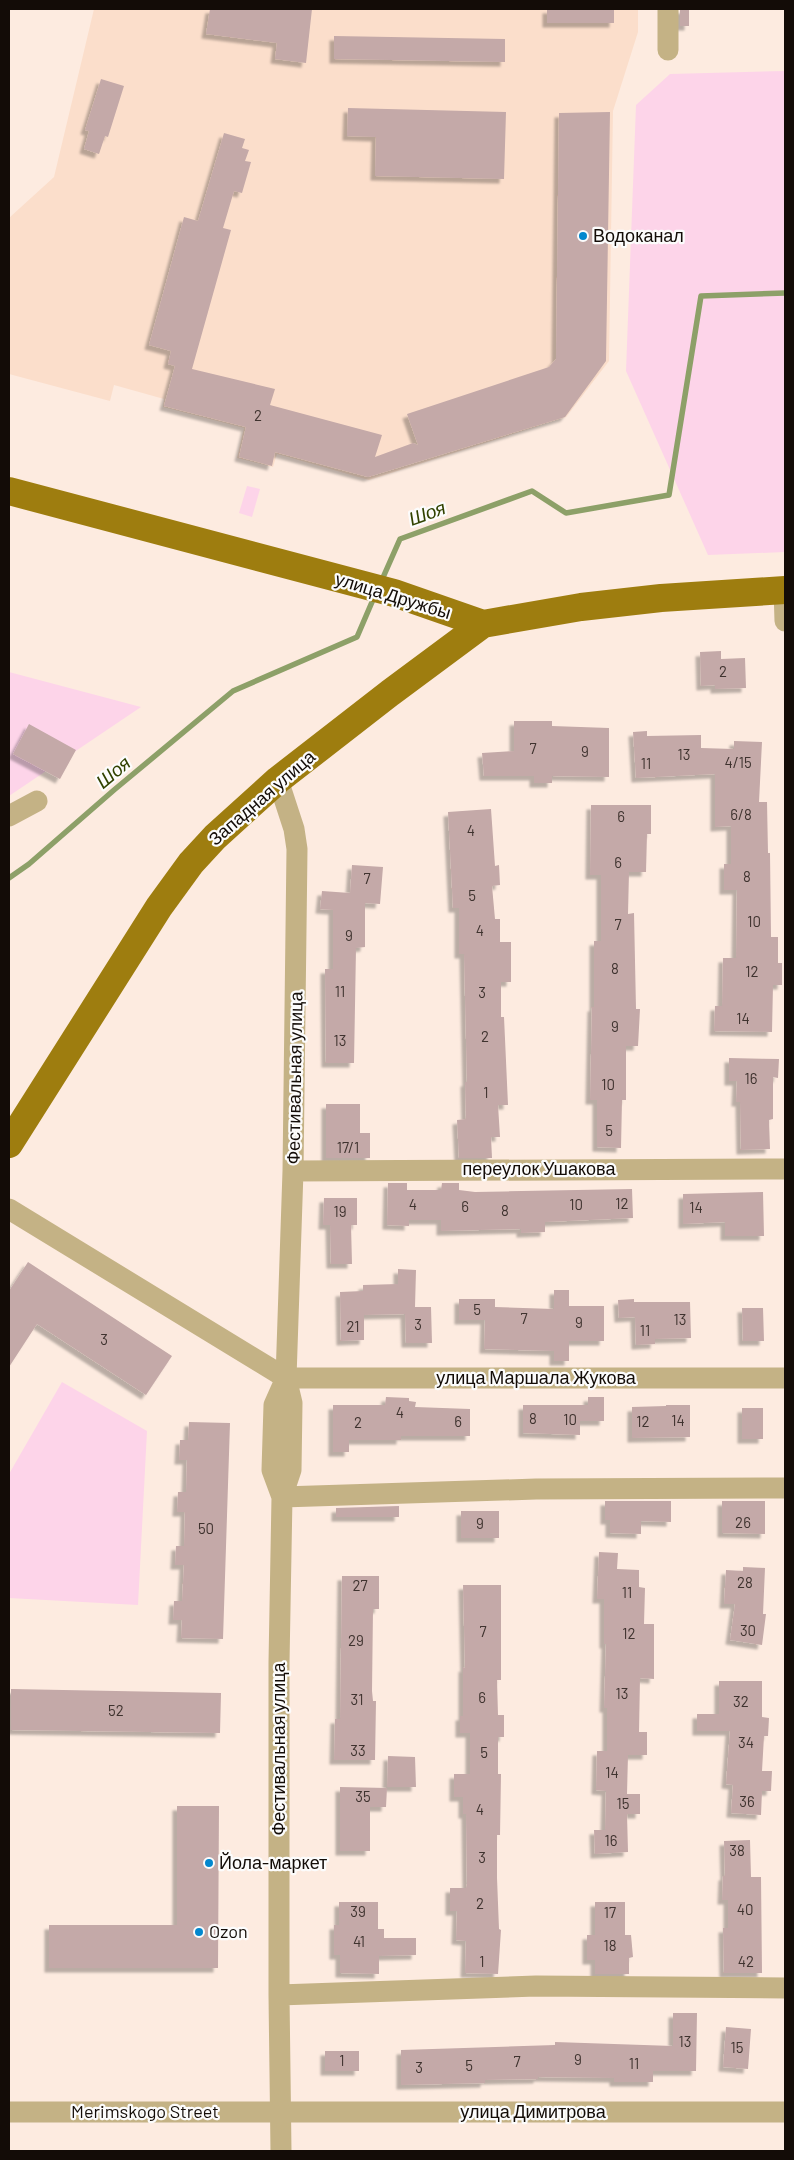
<svg xmlns="http://www.w3.org/2000/svg" width="794" height="2160" font-family="Barlow,sans-serif">
<style>
.built{fill:#fbdecb}
.green{fill:#fdd4e9}
.lines{fill:none;stroke-linecap:round;stroke-linejoin:round}
.stream{stroke:#8da068;stroke-width:5.5}
.building{fill:#c4a9a8;filter:url(#shadow)}
.minor{stroke:#c4b285;stroke-width:21}
.major{stroke:#9e7d0f;stroke-width:28}
.poi-dot{fill:#0287ce;stroke:#fcfcfc;stroke-width:2}
.labels{text-anchor:middle;stroke-width:4.5;stroke-linejoin:round;paint-order:stroke}
.number-label{font-size:15px;fill:#3f332f}
.poi-label{font-size:18px;fill:#130c07;stroke:#fcfcfc;text-anchor:start}
.street-label{font-size:18px;fill:#130c07;stroke:#fcfcfc}
.water-label{font-size:19px;font-style:italic;fill:#314200;stroke:#fcfcfc}
</style>
<defs>
<filter id="shadow"><feDropShadow dx="-4.5" dy="4.5" stdDeviation="1" flood-color="#0004"/></filter>
</defs>
<rect width="100%" height="100%" fill="#fdebe0"/>
<path class="built" d="M 94,9 L 638,9 L 638,32 L 613,111 L 609,361 L 566,417 L 369,480 L 277,454 L 273,467 L 237,458 L 244,428 L 163,407 L 164,399 L 114,385 L 110,401 L 9,374 L 9,218 L 54,177 Z"/>
<path class="green" d="M 785,71 L 785,552 L 708,555 L 626,371 L 636,105 L 670,74 Z
M 247,486 L 260,489 L 252,517 L 239,513 Z
M 9,672 L 141,707 L 9,796 Z
M 62,1382 L 147,1431 L 138,1605 L 9,1598 L 9,1474 Z"/>
<g class="lines">
<path class="stream" d="M 381,582 L 400,539 L 532,491 L 566,513 L 669,495 L 701,296 L 785,293
M 9,878 L 29,864 L 114,790 L 233,691 L 357,637 L 375,595"/>
</g>
<path class="building" d="M 210,9 L 312,9 L 306,63 L 275,59 L 277,43 L 206,34 Z
M 547,9 L 614,9 L 614,23 L 547,23 Z
M 680,9 L 689,9 L 689,26 L 680,26 Z
M 334,36 L 505,39 L 505,62 L 334,59 Z
M 101,79 L 124,86 L 108,137 L 105,136 L 99,154 L 84,149 L 89,131 L 85,130 Z
M 348,108 L 506,112 L 504,179 L 375,176 L 376,137 L 347,136 Z
M 610,112 L 606,361 L 565,417 L 368,477 L 275,452 L 272,466 L 239,457 L 246,427 L 164,406 L 175,366 L 168,364 L 171,351 L 149,345 L 184,217 L 198,221 L 224,133 L 245,139 L 242,148 L 249,150 L 245,161 L 251,162 L 242,193 L 234,191 L 223,228 L 231,230 L 192,369 L 275,389 L 270,405 L 382,435 L 375,457 L 413,443 L 418,445 L 407,414 L 549,367 L 556,359 L 559,113 Z
M 721,651 L 721,659 L 745,658 L 746,688 L 715,689 L 715,685 L 701,686 L 700,652 Z
M 514,721 L 552,721 L 552,726 L 609,728 L 609,777 L 552,776 L 552,783 L 534,783 L 534,776 L 484,776 L 482,753 L 514,751 Z
M 29,724 L 76,750 L 60,779 L 13,754 Z
M 647,731 L 647,736 L 701,735 L 701,748 L 734,749 L 734,741 L 762,742 L 759,802 L 767,802 L 768,853 L 770,853 L 771,937 L 778,937 L 778,963 L 782,963 L 782,985 L 773,985 L 772,1032 L 714,1031 L 715,1006 L 722,1006 L 723,958 L 736,958 L 737,890 L 724,890 L 724,864 L 731,864 L 731,826 L 715,827 L 715,774 L 636,778 L 633,732 Z
M 591,805 L 651,805 L 651,834 L 647,834 L 646,872 L 629,872 L 628,914 L 634,913 L 636,1009 L 640,1009 L 638,1046 L 626,1046 L 626,1100 L 622,1100 L 621,1148 L 597,1147 L 597,1100 L 590,1100 L 592,1007 L 594,1007 L 594,941 L 601,941 L 601,875 L 590,875 Z
M 491,809 L 495,866 L 499,865 L 500,885 L 492,886 L 495,919 L 500,919 L 500,942 L 511,942 L 511,982 L 501,982 L 501,1017 L 504,1017 L 508,1105 L 498,1105 L 500,1137 L 491,1137 L 492,1158 L 459,1158 L 457,1120 L 466,1119 L 465,1082 L 467,1082 L 464,954 L 459,954 L 459,908 L 453,908 L 448,812 Z
M 352,865 L 383,867 L 380,904 L 365,903 L 365,947 L 356,948 L 354,1063 L 326,1063 L 325,969 L 333,969 L 333,910 L 320,909 L 322,891 L 350,893 Z
M 729,1058 L 779,1059 L 778,1078 L 773,1077 L 773,1119 L 769,1120 L 770,1149 L 741,1150 L 740,1102 L 736,1102 L 737,1081 L 729,1081 Z
M 326,1104 L 360,1104 L 360,1133 L 370,1133 L 370,1158 L 326,1158 Z
M 388,1183 L 407,1183 L 407,1190 L 441,1190 L 442,1183 L 459,1183 L 459,1190 L 475,1192 L 632,1189 L 633,1218 L 545,1222 L 545,1232 L 521,1233 L 521,1229 L 441,1231 L 441,1220 L 409,1220 L 409,1226 L 387,1225 Z
M 763,1192 L 764,1236 L 725,1236 L 725,1222 L 683,1224 L 683,1194 Z
M 324,1198 L 357,1198 L 357,1225 L 351,1225 L 352,1264 L 331,1264 L 330,1225 L 323,1225 Z
M 28,1262 L 172,1356 L 146,1395 L 37,1324 L 9,1367 L 9,1291 Z
M 398,1269 L 416,1270 L 415,1307 L 431,1307 L 432,1343 L 406,1343 L 405,1314 L 364,1315 L 364,1340 L 341,1341 L 340,1292 L 363,1291 L 363,1285 L 398,1284 Z
M 554,1290 L 569,1290 L 569,1306 L 604,1306 L 604,1341 L 569,1341 L 569,1361 L 554,1361 L 554,1351 L 484,1349 L 485,1320 L 459,1320 L 459,1299 L 495,1299 L 495,1307 L 554,1309 Z
M 634,1299 L 634,1302 L 690,1302 L 691,1338 L 655,1339 L 655,1344 L 636,1345 L 635,1317 L 619,1318 L 618,1300 Z
M 742,1308 L 763,1308 L 764,1341 L 743,1341 Z
M 386,1397 L 409,1398 L 409,1401 L 416,1402 L 415,1407 L 470,1409 L 470,1436 L 401,1436 L 401,1440 L 349,1440 L 349,1452 L 333,1452 L 333,1405 L 385,1405 Z
M 588,1397 L 604,1397 L 604,1421 L 580,1421 L 580,1435 L 523,1433 L 523,1405 L 588,1405 Z
M 666,1405 L 690,1405 L 690,1437 L 632,1438 L 632,1407 L 666,1406 Z
M 742,1408 L 763,1408 L 763,1439 L 742,1439 Z
M 189,1422 L 230,1423 L 223,1639 L 181,1638 L 182,1620 L 173,1620 L 174,1601 L 182,1601 L 184,1565 L 175,1565 L 176,1546 L 184,1546 L 185,1512 L 177,1512 L 178,1492 L 186,1492 L 187,1460 L 179,1460 L 180,1440 L 188,1440 Z
M 605,1501 L 671,1501 L 671,1522 L 641,1521 L 641,1534 L 610,1533 L 610,1520 L 605,1520 Z
M 722,1501 L 765,1501 L 765,1534 L 722,1533 Z
M 399,1506 L 399,1517 L 336,1517 L 336,1508 Z
M 461,1511 L 499,1511 L 499,1538 L 461,1538 Z
M 599,1552 L 618,1553 L 617,1569 L 639,1570 L 639,1587 L 645,1588 L 644,1624 L 654,1624 L 654,1679 L 640,1678 L 639,1732 L 647,1732 L 647,1755 L 628,1755 L 627,1794 L 640,1794 L 640,1814 L 627,1814 L 628,1852 L 595,1854 L 594,1830 L 605,1830 L 606,1791 L 596,1790 L 597,1751 L 607,1751 L 607,1708 L 604,1708 L 606,1644 L 604,1644 L 604,1599 L 597,1599 Z
M 743,1567 L 765,1568 L 763,1614 L 766,1614 L 762,1645 L 730,1640 L 735,1604 L 724,1604 L 726,1570 L 743,1571 Z
M 342,1576 L 379,1576 L 379,1609 L 373,1609 L 372,1691 L 373,1701 L 376,1701 L 375,1760 L 334,1760 L 335,1719 L 340,1719 Z
M 463,1585 L 501,1585 L 501,1680 L 497,1680 L 498,1715 L 504,1715 L 504,1737 L 498,1737 L 498,1774 L 501,1774 L 500,1835 L 497,1835 L 497,1878 L 499,1929 L 501,1930 L 498,1974 L 465,1973 L 466,1941 L 456,1940 L 457,1911 L 450,1911 L 450,1888 L 466,1888 L 467,1884 L 466,1814 L 463,1814 L 463,1797 L 454,1797 L 454,1774 L 470,1774 L 470,1733 L 460,1733 L 460,1716 L 463,1716 L 463,1667 L 465,1668 Z
M 719,1681 L 762,1681 L 762,1717 L 769,1718 L 768,1736 L 764,1736 L 762,1771 L 772,1771 L 771,1791 L 762,1791 L 761,1815 L 731,1813 L 733,1785 L 726,1784 L 730,1731 L 697,1731 L 697,1714 L 719,1714 Z
M 11,1689 L 221,1693 L 220,1733 L 11,1730 Z
M 388,1756 L 415,1757 L 416,1787 L 387,1787 Z
M 340,1787 L 387,1788 L 386,1807 L 370,1807 L 370,1851 L 340,1851 Z
M 177,1806 L 219,1806 L 218,1968 L 49,1968 L 49,1925 L 177,1925 Z
M 750,1840 L 751,1877 L 761,1877 L 762,1973 L 724,1973 L 723,1928 L 728,1928 L 728,1900 L 722,1900 L 723,1876 L 725,1876 L 724,1841 Z
M 339,1902 L 378,1902 L 378,1929 L 384,1929 L 384,1938 L 416,1938 L 416,1955 L 379,1956 L 379,1974 L 340,1973 L 340,1955 L 334,1955 L 334,1925 L 339,1925 Z
M 595,1902 L 625,1902 L 625,1935 L 631,1935 L 633,1957 L 629,1958 L 629,1974 L 595,1974 L 595,1960 L 587,1960 L 587,1935 L 595,1935 Z
M 673,2013 L 697,2013 L 696,2071 L 653,2071 L 653,2082 L 614,2082 L 614,2078 L 538,2077 L 538,2079 L 485,2080 L 485,2083 L 401,2085 L 401,2050 L 555,2045 L 555,2042 L 673,2046 Z
M 726,2027 L 751,2029 L 748,2069 L 723,2067 Z
M 325,2051 L 359,2051 L 359,2071 L 325,2071 Z"/>
<g class="lines">
<path class="minor" d="M 668,50 L 668,9
M 784,590 L 785,621
M 278,780 L 294,829 L 297,849 L 293,1171 L 286,1378 L 292,1403 L 291,1470 L 282,1497 L 279,1663 L 279,1995 L 281,2151
M 9,816 L 37,801
M 293,1171 L 785,1169
M 9,1209 L 286,1378
M 286,1378 L 785,1378
M 282,1497 L 536,1489 L 785,1488
M 282,1497 L 272,1470 L 274,1405 L 286,1378
M 279,1995 L 536,1986 L 785,1988
M 9,2112 L 785,2112"/>
<path class="major" d="M 9,491 L 394,593 L 483,624 L 581,607 L 661,598 L 785,590
M 9,1144 L 159,907 L 191,863 L 215,837 L 278,780 L 390,693 L 483,624"/>
</g>
<g class="poi-dot">
<circle cx="583" cy="236" r="5"/>
<circle cx="209" cy="1863" r="5"/>
<circle cx="199" cy="1932" r="5"/>
</g>
<g class="labels">
<g class="number-label">
<text x="258" y="421">2</text>
<text x="723" y="677">2</text>
<text x="533" y="754">7</text>
<text x="585" y="757">9</text>
<text x="684" y="760">13</text>
<text x="738" y="768">4/15</text>
<text x="646" y="769">11</text>
<text x="741" y="820">6/8</text>
<text x="621" y="822">6</text>
<text x="471" y="836">4</text>
<text x="618" y="868">6</text>
<text x="747" y="882">8</text>
<text x="367" y="884">7</text>
<text x="472" y="901">5</text>
<text x="754" y="927">10</text>
<text x="618" y="930">7</text>
<text x="480" y="936">4</text>
<text x="349" y="941">9</text>
<text x="615" y="974">8</text>
<text x="752" y="977">12</text>
<text x="340" y="997">11</text>
<text x="482" y="998">3</text>
<text x="743" y="1024">14</text>
<text x="615" y="1032">9</text>
<text x="485" y="1042">2</text>
<text x="340" y="1046">13</text>
<text x="751" y="1084">16</text>
<text x="608" y="1090">10</text>
<text x="486" y="1098">1</text>
<text x="609" y="1136">5</text>
<text x="348" y="1153">17/1</text>
<text x="622" y="1209">12</text>
<text x="413" y="1210">4</text>
<text x="576" y="1210">10</text>
<text x="465" y="1212">6</text>
<text x="696" y="1213">14</text>
<text x="505" y="1216">8</text>
<text x="340" y="1217">19</text>
<text x="477" y="1315">5</text>
<text x="524" y="1324">7</text>
<text x="680" y="1325">13</text>
<text x="579" y="1328">9</text>
<text x="418" y="1330">3</text>
<text x="353" y="1332">21</text>
<text x="645" y="1336">11</text>
<text x="104" y="1345">3</text>
<text x="400" y="1418">4</text>
<text x="533" y="1424">8</text>
<text x="570" y="1425">10</text>
<text x="678" y="1426">14</text>
<text x="458" y="1427">6</text>
<text x="643" y="1427">12</text>
<text x="358" y="1428">2</text>
<text x="743" y="1528">26</text>
<text x="480" y="1529">9</text>
<text x="206" y="1534">50</text>
<text x="745" y="1588">28</text>
<text x="360" y="1591">27</text>
<text x="627" y="1598">11</text>
<text x="748" y="1636">30</text>
<text x="483" y="1637">7</text>
<text x="629" y="1639">12</text>
<text x="356" y="1646">29</text>
<text x="622" y="1699">13</text>
<text x="482" y="1703">6</text>
<text x="357" y="1705">31</text>
<text x="741" y="1707">32</text>
<text x="116" y="1716">52</text>
<text x="746" y="1748">34</text>
<text x="358" y="1756">33</text>
<text x="484" y="1758">5</text>
<text x="612" y="1778">14</text>
<text x="363" y="1802">35</text>
<text x="747" y="1807">36</text>
<text x="623" y="1809">15</text>
<text x="480" y="1815">4</text>
<text x="611" y="1846">16</text>
<text x="737" y="1856">38</text>
<text x="482" y="1863">3</text>
<text x="480" y="1909">2</text>
<text x="745" y="1915">40</text>
<text x="358" y="1917">39</text>
<text x="610" y="1918">17</text>
<text x="359" y="1947">41</text>
<text x="610" y="1951">18</text>
<text x="482" y="1967">1</text>
<text x="746" y="1967">42</text>
<text x="685" y="2047">13</text>
<text x="737" y="2053">15</text>
<text x="578" y="2065">9</text>
<text x="342" y="2066">1</text>
<text x="517" y="2067">7</text>
<text x="634" y="2069">11</text>
<text x="469" y="2071">5</text>
<text x="419" y="2073">3</text>
</g>
<g class="poi-label">
<text x="593" y="242">Водоканал</text>
<text x="219" y="1869">Йола-маркет</text>
<text x="209" y="1938">Ozon</text>
</g>
<g class="street-label">
<text transform="translate(393 596) rotate(17)" y="6">улица Дружбы</text>
<text transform="translate(262 798) rotate(-41)" y="6">Западная улица</text>
<text transform="translate(295 1078) rotate(-89)" y="6">Фестивальная улица</text>
<text x="539" y="1175">переулок Ушакова</text>
<text x="536" y="1384">улица Маршала Жукова</text>
<text transform="translate(279 1749) rotate(-90)" y="6">Фестивальная улица</text>
<text x="145" y="2118">Merimskogo Street</text>
<text x="533" y="2118">улица Димитрова</text>
</g>
<g class="water-label">
<text transform="translate(427 513) rotate(-20)" y="7">Шоя</text>
<text transform="translate(113 772) rotate(-40)" y="7">Шоя</text>
</g>
</g>
<rect width="794" height="2160" fill="none" stroke="#130c07" stroke-width="20"/>
</svg>
